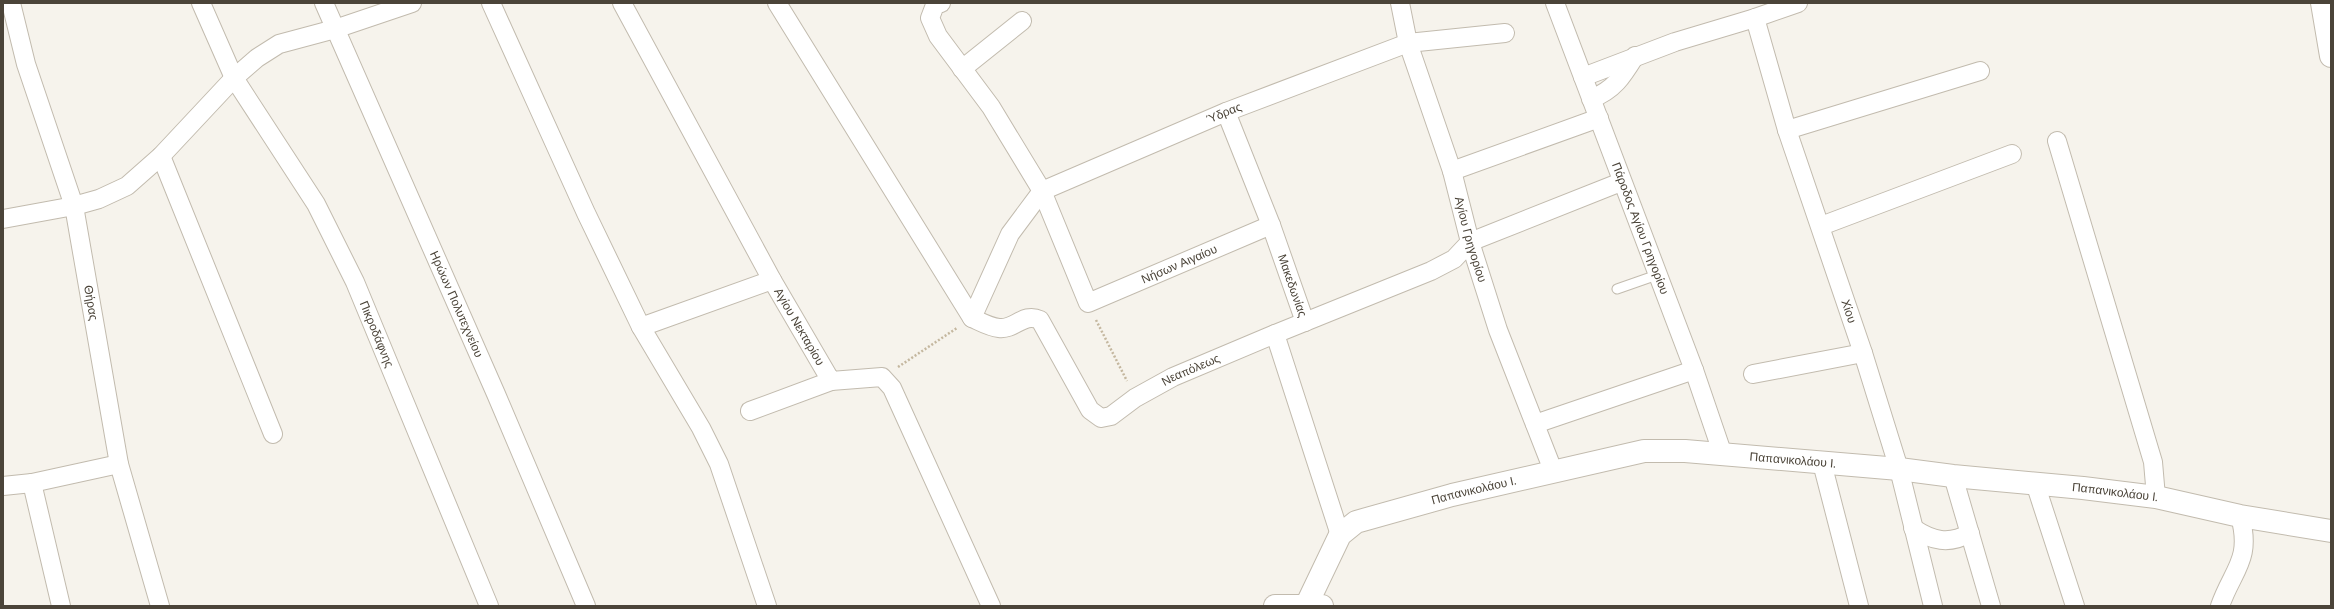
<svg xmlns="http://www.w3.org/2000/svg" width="2334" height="609" font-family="'PT Sans',sans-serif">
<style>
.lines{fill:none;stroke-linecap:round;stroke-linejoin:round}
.service-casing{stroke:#c2bbae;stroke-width:11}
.minor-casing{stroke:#c2bbae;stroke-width:20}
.tertiary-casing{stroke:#c2bbae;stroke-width:24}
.path{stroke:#c4b79f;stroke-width:2.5;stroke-dasharray:2 2;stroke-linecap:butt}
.service{stroke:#fff;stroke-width:9}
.minor{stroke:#fff;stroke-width:18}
.tertiary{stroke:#fff;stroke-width:22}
.labels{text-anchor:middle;stroke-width:3;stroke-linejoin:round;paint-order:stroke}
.street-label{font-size:12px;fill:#4b4439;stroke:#fff}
</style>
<rect width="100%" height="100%" fill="#f6f3ec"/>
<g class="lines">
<defs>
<path id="service" d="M 1617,289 L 1657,275"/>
<g id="minor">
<path id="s1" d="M 11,3 L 26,64 L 74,206 L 119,464 L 160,606"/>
<path id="s2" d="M 201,3 L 234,78 L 316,204 L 355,282 L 489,606"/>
<path id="s3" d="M 324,3 L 496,394 L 586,606"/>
<path d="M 491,3 L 586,213 L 641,327 L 701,428 L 719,464 L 767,606"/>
<path id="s4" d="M 622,3 L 772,280 L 831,381 L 882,377 L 892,388 L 991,606"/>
<path id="s5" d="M 777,3 L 972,318 C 981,322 989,327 999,328 C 1015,330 1023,312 1040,320 L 1090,410 L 1101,418 L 1111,416 L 1135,398 L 1173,377 L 1275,334"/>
<path id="s6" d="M 941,3 L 935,5 L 930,18 L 938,36 L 991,107 L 1042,191 L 1088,303 L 1271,225"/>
<path id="s7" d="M 1400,3 L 1408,43 L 1452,171 L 1470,242 L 1498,330 L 1554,473"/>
<path id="s8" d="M 1555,3 L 1694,370 L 1723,455"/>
<path id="s9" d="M 1755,18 L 1787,130 L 1863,353 L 1899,469 L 1933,606"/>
<path d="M 962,69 L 1022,21"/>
<path d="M 1583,77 L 1675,42 L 1755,18 L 1798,3"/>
<path d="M 1591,99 C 1614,90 1622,77 1635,56"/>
<path id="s10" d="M 1226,112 L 1271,225 L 1305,322"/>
<path d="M 1787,130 L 1980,71"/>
<path d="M 2057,141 L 2153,462 L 2156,497"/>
<path d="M 161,156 L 273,434"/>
<path d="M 1452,171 L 1599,118"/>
<path id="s11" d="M 1042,191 L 1226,112 L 1408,43 L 1505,33"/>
<path d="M 3,219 L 74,206 L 99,199 L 127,186 L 161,156 L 234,78 L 257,58 L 279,44 L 335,29 L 412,3"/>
<path d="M 1821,226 L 2012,154"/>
<path d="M 972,318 L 1010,234 L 1042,191"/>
<path d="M 641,327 L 772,280"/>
<path d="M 1753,374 L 1863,353"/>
<path d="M 750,411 L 831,381"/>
<path d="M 1535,424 L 1694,370"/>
<path d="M 1822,463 L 1859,606"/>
<path d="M 1953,476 L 1991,606"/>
<path d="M 32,483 L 61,606"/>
<path d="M 2035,483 L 2075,606"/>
<path d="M 3,486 L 32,483 L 119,464"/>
<path d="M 1913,528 C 1932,541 1949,545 1970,533"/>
<path d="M 1340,535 L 1275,334 L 1431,271 L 1454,259 L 1470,242 L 1621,182"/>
<path d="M 2220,606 C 2233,569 2252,560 2240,516"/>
</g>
<g id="tertiary">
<path d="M 2322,3 L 2331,56"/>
<path id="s12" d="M 1307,604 L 1340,535 L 1356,522 L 1452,495 L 1644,451 L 1685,451 L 1899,469 L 1953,476 L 2083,488 L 2156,497 L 2240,516 L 2331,531"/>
<path d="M 1275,606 L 1322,606"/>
</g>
</defs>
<use href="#service" class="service-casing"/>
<use href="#minor" class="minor-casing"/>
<use href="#tertiary" class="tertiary-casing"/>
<path class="path" d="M 1096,320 L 1127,381
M 898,367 L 957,328"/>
<use href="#service" class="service"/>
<use href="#minor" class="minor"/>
<use href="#tertiary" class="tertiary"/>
</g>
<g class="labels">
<g class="street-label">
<text dy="4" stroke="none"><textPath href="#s11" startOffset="198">Ύδρας</textPath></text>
<text dy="4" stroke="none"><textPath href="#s8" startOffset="241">Πάροδος Αγίου Γρηγορίου</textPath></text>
<text dy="4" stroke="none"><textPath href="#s7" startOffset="247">Αγίου Γρηγορίου</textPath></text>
<text dy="4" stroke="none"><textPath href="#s6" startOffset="447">Νήσων Αιγαίου</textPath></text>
<text dy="4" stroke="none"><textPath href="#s10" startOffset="186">Μακεδωνίας</textPath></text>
<text dy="4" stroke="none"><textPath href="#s1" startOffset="311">Θήρας</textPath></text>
<text dy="4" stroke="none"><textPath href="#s3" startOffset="329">Ηρώων Πολυτεχνείου</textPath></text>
<text dy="4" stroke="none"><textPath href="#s9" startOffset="308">Χίου</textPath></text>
<text dy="4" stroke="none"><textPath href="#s4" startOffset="369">Αγίου Νεκταρίου</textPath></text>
<text dy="4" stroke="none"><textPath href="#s2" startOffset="376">Πικροδάφνης</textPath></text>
<text dy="4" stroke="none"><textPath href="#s5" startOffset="662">Νεαπόλεως</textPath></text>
<text dy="4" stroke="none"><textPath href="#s12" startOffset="543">Παπανικολάου Ι.</textPath></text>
<text dy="4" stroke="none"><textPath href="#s12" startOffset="219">Παπανικολάου Ι.</textPath></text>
<text dy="4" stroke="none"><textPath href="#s12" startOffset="867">Παπανικολάου Ι.</textPath></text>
</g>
</g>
<rect width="2334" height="609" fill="none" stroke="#4b4439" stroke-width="8"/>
</svg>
